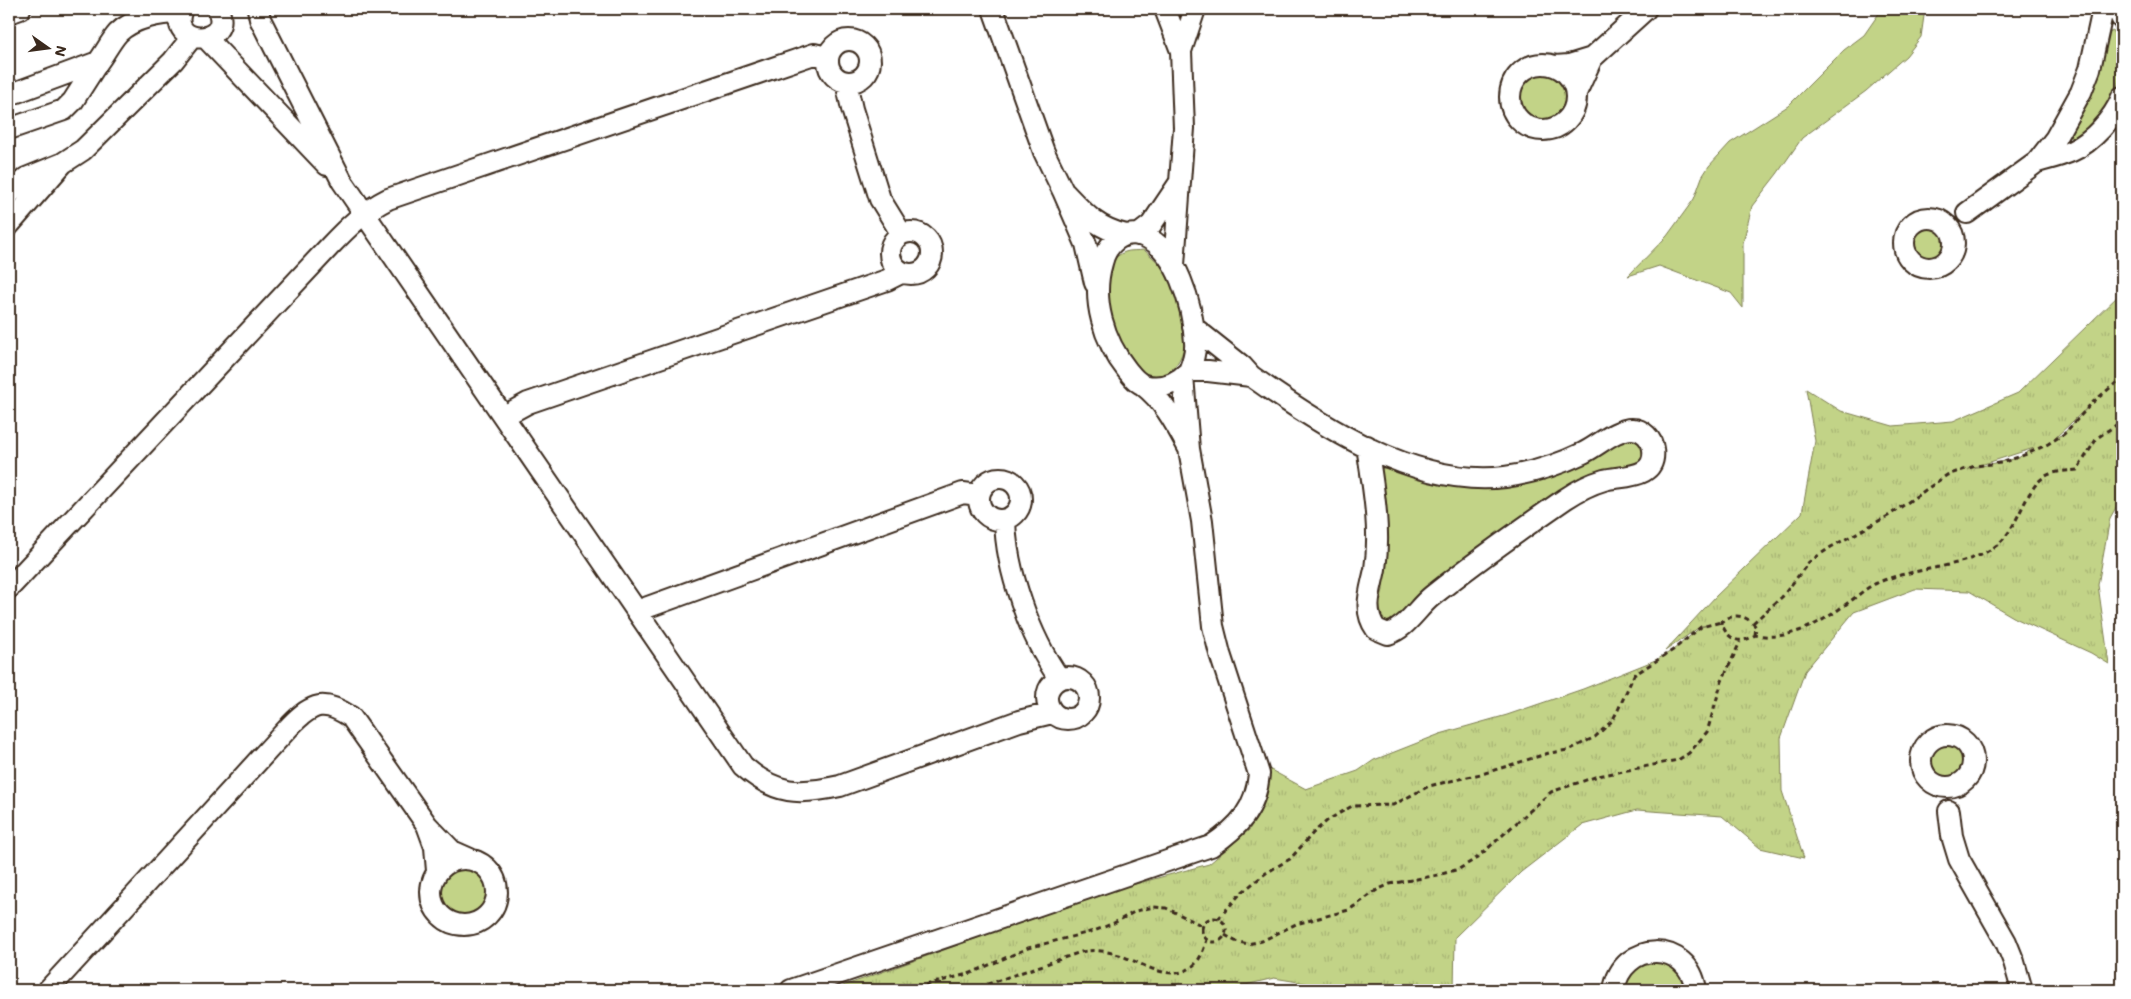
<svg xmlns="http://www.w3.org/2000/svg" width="2131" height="999" font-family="Mali,sans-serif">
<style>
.grass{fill:#c2d387;stroke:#7e7e52}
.park{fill:url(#park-tufts);stroke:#7e7e52;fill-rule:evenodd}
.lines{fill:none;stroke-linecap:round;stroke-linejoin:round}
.minor-casing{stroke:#3b2a1e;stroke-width:24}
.path{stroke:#3b2a1e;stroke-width:3;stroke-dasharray:5 4;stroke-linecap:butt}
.minor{stroke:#fff;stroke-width:20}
</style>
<defs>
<pattern id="park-tufts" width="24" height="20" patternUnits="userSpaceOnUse" patternTransform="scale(1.25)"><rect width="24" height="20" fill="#c2d387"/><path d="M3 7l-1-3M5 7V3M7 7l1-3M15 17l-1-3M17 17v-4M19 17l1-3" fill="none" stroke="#a8b574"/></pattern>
</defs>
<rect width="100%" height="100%" fill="#fff"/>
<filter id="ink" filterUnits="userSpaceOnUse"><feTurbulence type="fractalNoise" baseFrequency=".02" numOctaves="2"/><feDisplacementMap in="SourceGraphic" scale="10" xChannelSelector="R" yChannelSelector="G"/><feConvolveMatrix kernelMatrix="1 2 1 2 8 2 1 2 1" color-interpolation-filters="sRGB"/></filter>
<g filter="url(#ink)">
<path class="grass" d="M 1882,9 L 1925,9 L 1921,37 L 1906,56 L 1866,91 L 1802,138 L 1777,174 L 1752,206 L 1743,243 L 1743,308 L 1731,293 L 1659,266 L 1628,276 L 1667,236 L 1694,199 L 1702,177 L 1709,166 L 1730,143 L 1788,106 L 1844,50 L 1864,35 Z
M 2113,30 C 2129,66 2120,97 2091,123 C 2084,131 2080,137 2070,138 L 2070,130 L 2084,108 L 2100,72 L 2107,33 Z
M1517 97a27 27 0 1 1 54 0a27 27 0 1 1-54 0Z
M1910 243a20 20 0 1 1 40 0a20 20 0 1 1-40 0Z
M 1144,250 C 1150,255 1156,260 1161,266 C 1168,274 1186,318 1186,329 C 1186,342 1183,358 1174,367 C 1168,374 1160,377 1151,375 C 1135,371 1118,349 1114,334 C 1107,312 1096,262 1125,252 C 1130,250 1138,251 1144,250 Z
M 1625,438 L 1637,440 L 1644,447 L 1644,463 L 1614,472 L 1394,628 L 1381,621 L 1379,605 L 1383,590 L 1385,527 L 1377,479 L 1382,468 L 1397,470 L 1453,486 L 1477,489 L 1502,488 L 1559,474 Z
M1928 761a20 20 0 1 1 40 0a20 20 0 1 1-40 0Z
M438 892a27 27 0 1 1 54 0a27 27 0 1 1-54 0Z
M 1657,960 L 1678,969 L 1688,990 L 1622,990 L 1635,966 Z"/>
<path class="park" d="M 2122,292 L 2122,497 L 2110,518 L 2098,585 L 2109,664 L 2091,653 L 2015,618 L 1969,591 L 1915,589 L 1854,612 L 1805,671 L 1781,738 L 1782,791 L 1804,858 L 1760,848 L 1722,816 L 1637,810 L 1582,825 L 1521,872 L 1455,937 L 1454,990 L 1347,990 L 1274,978 L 1225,990 L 832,990 L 1106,892 L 1209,864 L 1249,830 L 1266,797 L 1269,769 L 1306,789 L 1358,771 L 1374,760 L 1440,734 L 1507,715 L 1583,689 L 1658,659 L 1673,650 L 1701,627 L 1709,625 L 1701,626 L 1665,651 L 1716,596 L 1802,513 L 1815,441 L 1806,389 L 1841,411 L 1893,426 L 1953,421 L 2018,393 ZM 2090,405 L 2063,434 L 2055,438 ZM 2034,448 L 2018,458 L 1968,469 Z"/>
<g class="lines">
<defs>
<path id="minor" d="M 182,9 C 166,47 234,47 218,9
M 258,9 L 260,19 L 342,181 L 743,766 C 776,795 799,795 840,786 L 1019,721 L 1052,713
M 993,9 L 1044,152 L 1063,191
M 1165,9 L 1181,51 L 1184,128 L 1180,182
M 2117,9 L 2122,19
M 9,13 L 20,9
M 206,38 L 327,165
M828 61a21 21 0 1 1 42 0a21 21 0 1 1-42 0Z
M 1181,51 L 1195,9
M 1592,58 L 1646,9
M 98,62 C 105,53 110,42 118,33 C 133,18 160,13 180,13
M1510 97a33 33 0 1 1 66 0a33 33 0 1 1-66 0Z
M 1555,66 L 1569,65 L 1592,58 L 1576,93
M 846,82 L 852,109 L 880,199 L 901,233
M 9,95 L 98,62 L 73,101 L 64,110 L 9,129
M 2037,162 C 2048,159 2061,156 2072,151 C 2092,142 2114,118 2122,97
M 63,163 L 83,150 L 173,61 L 192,37
M 9,194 L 26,178 L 63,163 L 9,225
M 1967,213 L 2037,162 L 2055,139 L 2081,92 L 2090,69 L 2103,9
M1904 243a25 25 0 1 1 50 0a25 25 0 1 1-50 0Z
M890 253a21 21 0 1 1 42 0a21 21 0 1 1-42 0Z
M 1138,235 L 1151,225 L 1180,182 L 1174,265
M 1095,283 L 1086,244 L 1063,191 C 1084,213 1096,228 1126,235
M 1189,371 C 1193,361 1196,352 1195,342 C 1193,308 1177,245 1140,235 C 1131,233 1122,235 1115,241 C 1108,247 1104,254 1102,263 C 1091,300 1104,341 1127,370 C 1132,376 1137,383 1144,385 C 1162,390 1177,383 1189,371 L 1208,371 L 1251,376 L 1242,366 L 1193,327
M 1251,376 C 1321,426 1416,488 1505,477 C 1533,473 1558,465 1583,453 C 1598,446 1615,429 1632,429 C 1643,429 1652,439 1653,449 C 1657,480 1622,475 1604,480 C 1590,484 1577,491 1565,499 C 1520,530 1475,562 1432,596 C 1417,608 1407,628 1388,634 L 1376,629 C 1362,610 1371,590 1375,569 C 1381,529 1373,486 1367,446
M 1143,385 C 1165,402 1176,425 1189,449 L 1183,376
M 504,416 L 528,403 L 887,280 L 901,273
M979 499a21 21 0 1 1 42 0a21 21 0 1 1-42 0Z
M 1005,520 C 1006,570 1030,637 1059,678
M 9,588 L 329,247 C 347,228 364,211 388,199 L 814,54 L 827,57
M 637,611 L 963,493 L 979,495
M1047 698a21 21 0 1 1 42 0a21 21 0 1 1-42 0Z
M1921 761a26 26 0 1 1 52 0a26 26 0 1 1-52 0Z
M 1949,811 L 1952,836 L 1959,859 L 2006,942 L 2014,962 L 2022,990
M431 892a33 33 0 1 1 66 0a33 33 0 1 1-66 0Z
M 437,871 L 435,847 L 427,825 L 452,851 L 470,859
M 48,990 L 291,725 C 313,703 324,699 351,717 L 427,825
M 791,990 L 1211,846 C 1239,827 1256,809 1259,774 L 1220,654 L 1213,626 L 1202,521 L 1189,449
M 1614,990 C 1622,940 1689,939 1696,990"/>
</defs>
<use href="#minor" class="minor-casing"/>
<path class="path" d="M 1753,623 L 1782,597 L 1809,562 L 1831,547 L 1888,516 L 1947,475 L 1975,466 L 2001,463 L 2027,454 L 2048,444 L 2064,434 L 2092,403 L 2122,378
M 1755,635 L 1756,627 C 1746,614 1733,613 1721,622 C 1727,639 1739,646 1755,635 C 1791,641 1821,623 1849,602 C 1858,596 1867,587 1877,583 C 1912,567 1967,569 1997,545 C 2021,526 2025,483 2050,474 C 2058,471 2068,471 2077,470 L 2097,438 L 2122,421
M1202 930a12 12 0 1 1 24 0a12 12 0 1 1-24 0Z
M 1218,919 L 1241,893 L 1266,873 L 1290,859 L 1313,833 L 1328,820 L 1352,806 L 1393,805 L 1429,786 L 1485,773 L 1549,753 L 1569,750 L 1595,737 L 1612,721 L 1618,710 L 1634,675 L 1673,650 L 1701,627 L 1721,622
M 1225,935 L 1235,941 L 1248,944 L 1262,941 L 1296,924 L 1349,910 L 1377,890 L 1390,884 L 1438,875 L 1459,869 L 1477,858 L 1551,792 L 1598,776 L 1678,760 L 1689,753 L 1707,732 L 1722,681 L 1740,642
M 908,990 L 971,973 L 1028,948 L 1094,931 L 1114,923 L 1136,911 L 1154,907 L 1166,908 L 1203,926
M 970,990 L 1081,952 C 1094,949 1106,951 1119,955 C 1141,962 1173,986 1195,964 C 1201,958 1204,948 1207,940"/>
<use href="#minor" class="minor"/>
</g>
</g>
<rect width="2131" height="999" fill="none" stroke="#fff" stroke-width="30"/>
<rect x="15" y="15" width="2101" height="969" fill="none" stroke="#3b2a1e" stroke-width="2" filter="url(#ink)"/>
<g transform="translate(48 48) rotate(104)" stroke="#ffffff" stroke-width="4" paint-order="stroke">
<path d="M0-4L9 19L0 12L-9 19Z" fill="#3b2a1e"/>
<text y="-8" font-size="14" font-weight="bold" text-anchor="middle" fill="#3b2a1e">N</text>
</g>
</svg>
